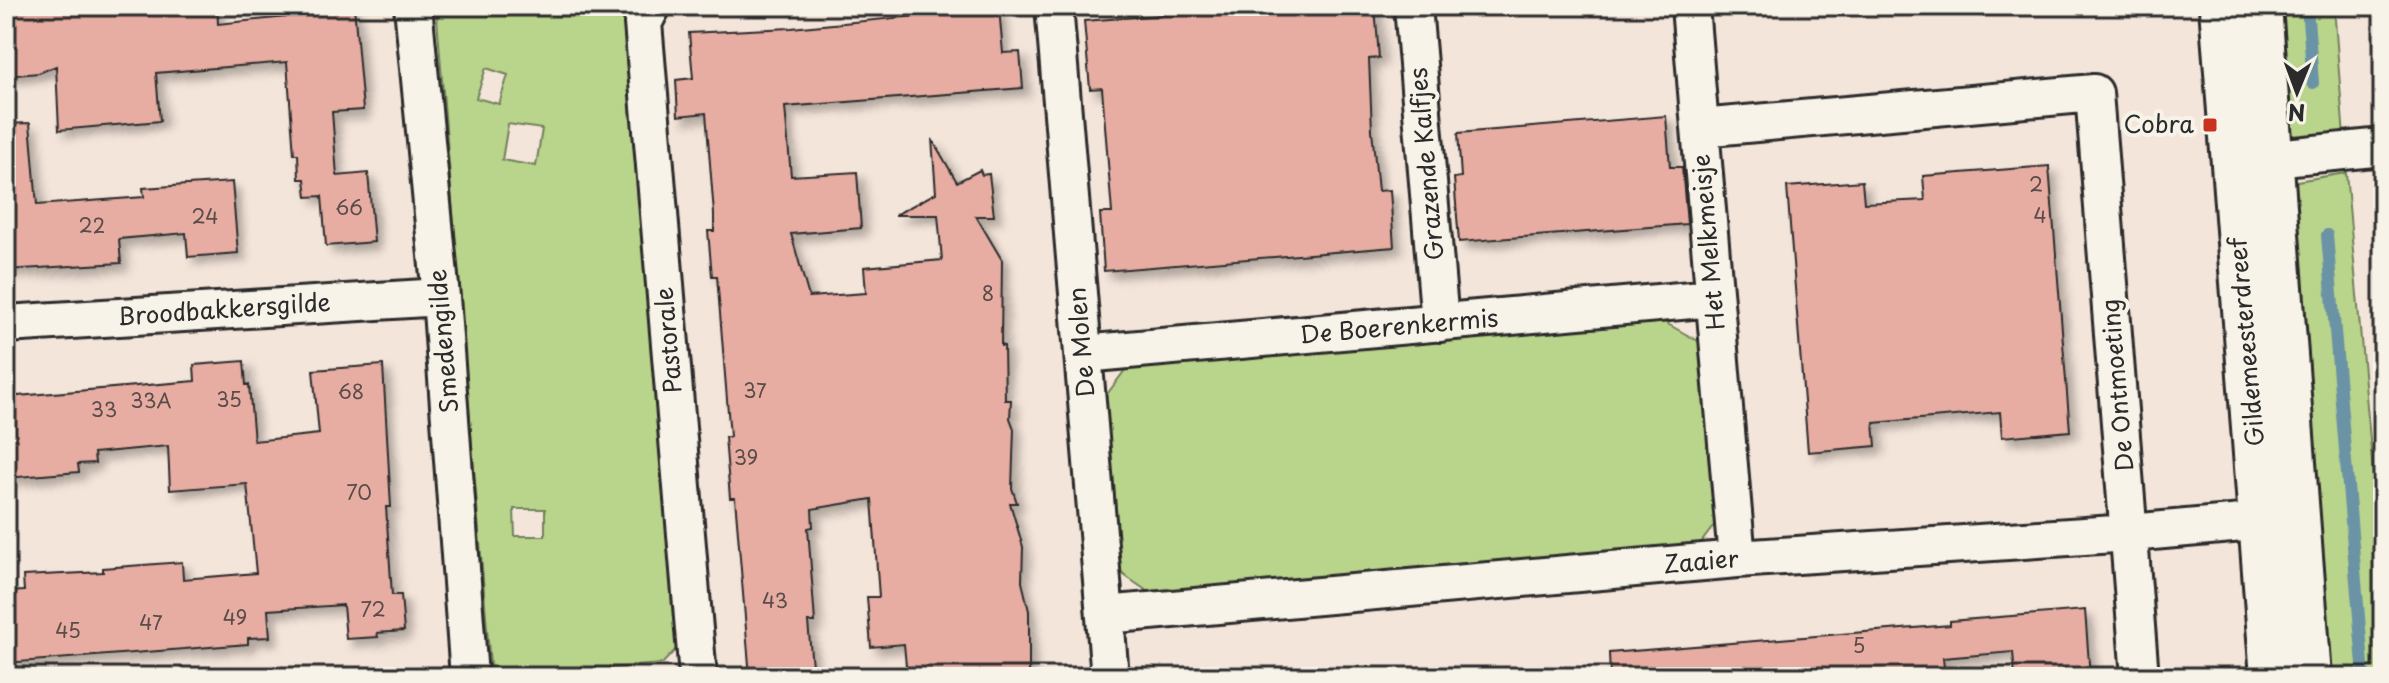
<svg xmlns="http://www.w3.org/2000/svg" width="2389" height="683" font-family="'Playpen Sans',sans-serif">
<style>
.green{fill:#b9d48b;stroke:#72805b;stroke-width:2;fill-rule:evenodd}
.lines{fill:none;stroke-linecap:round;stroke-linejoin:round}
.stream{stroke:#6a93a5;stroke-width:12}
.building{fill:#e7ada3;stroke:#2b2b2b;stroke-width:2;filter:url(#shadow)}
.street-casing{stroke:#2b2b2b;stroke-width:42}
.secondary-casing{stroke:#2b2b2b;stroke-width:50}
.street{stroke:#f7f3e8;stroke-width:36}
.secondary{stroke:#f7f3e8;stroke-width:44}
.poi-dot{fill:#c8321e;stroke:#f7f3e8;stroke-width:3}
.labels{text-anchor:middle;stroke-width:8;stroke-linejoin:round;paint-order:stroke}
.number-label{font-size:20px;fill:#5a4c49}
.poi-label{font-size:24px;fill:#2b2b2b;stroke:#f7f3e8;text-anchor:end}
.street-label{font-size:24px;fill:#2b2b2b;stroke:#f7f3e8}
</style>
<defs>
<filter id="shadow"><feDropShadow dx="7" dy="7" stdDeviation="4" flood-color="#0004"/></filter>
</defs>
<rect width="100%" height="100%" fill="#f4e5da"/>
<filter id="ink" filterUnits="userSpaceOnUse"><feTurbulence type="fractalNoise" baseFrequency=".0125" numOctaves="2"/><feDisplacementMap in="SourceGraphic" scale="16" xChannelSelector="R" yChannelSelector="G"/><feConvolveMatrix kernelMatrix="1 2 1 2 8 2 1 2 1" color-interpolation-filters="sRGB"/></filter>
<g filter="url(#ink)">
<path class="green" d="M 436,6 L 627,6 L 680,645 L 662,664 L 491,677 ZM 486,68 L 508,75 L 499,104 L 476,98 ZM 508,124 L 542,129 L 536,166 L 502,160 ZM 514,509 L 545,509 L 545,536 L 515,536 Z
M 2269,6 L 2334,6 L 2344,138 L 2297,139 L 2288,131 Z
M 2346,173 L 2383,584 L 2383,677 L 2323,677 L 2290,191 L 2297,181 Z
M 1664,322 L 1700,342 L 1718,520 L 1697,548 L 1150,593 L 1118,571 L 1105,397 L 1128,366 Z"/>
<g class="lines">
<path class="stream" d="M 2307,6 L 2313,83
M 2327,235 L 2364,677"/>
</g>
<path class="building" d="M 6,6 L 217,6 L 218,24 L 286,17 L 286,6 L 354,6 L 363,110 L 332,112 L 337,176 L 368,173 L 374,242 L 326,246 L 322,196 L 307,197 L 305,179 L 299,179 L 298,154 L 294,154 L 287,62 L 156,73 L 160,121 L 59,130 L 56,66 L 39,73 L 6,76 Z
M 1280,6 L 1375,6 L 1379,58 L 1369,59 L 1372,130 L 1378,191 L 1390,190 L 1394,247 L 1104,271 L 1100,213 L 1112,213 L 1102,88 L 1090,89 L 1084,21 Z
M 999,8 L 1003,53 L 1020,52 L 1023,88 L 785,107 L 791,176 L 857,172 L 861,228 L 791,234 L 809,297 L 866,293 L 864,267 L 942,260 L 938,215 L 895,215 L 936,193 L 932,139 L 957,182 L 980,170 L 982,175 L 989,174 L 994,216 L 976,216 L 1002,260 L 1001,346 L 1004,346 L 1005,400 L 1011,400 L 1010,418 L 1014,429 L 1012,488 L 1017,503 L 1010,503 L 1023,547 L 1022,582 L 1029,611 L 1029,677 L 907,677 L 904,644 L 871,647 L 867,597 L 879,597 L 872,499 L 812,509 L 813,527 L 808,528 L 815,622 L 808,622 L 813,677 L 750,677 L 735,498 L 730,498 L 725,437 L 730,437 L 717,276 L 712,276 L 708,231 L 714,231 L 714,214 L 706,113 L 678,116 L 676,80 L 693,78 L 689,33 L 791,28 Z
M 1666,116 L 1670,167 L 1682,167 L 1687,224 L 1459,242 L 1454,178 L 1461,177 L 1458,133 Z
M 30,123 L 37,205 L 144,197 L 143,188 L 232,182 L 238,253 L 188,257 L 186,233 L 119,239 L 121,263 L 6,270 L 6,124 Z
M 2049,166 L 2070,431 L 2002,437 L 2000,412 L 1874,423 L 1876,446 L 1808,452 L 1787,187 L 1862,181 L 1864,203 L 1925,200 L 1923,176 Z
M 244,361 L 246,385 L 249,385 L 254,441 L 319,434 L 313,370 L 383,365 L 391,507 L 386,507 L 392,595 L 401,595 L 404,631 L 377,633 L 378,637 L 346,639 L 343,605 L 268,610 L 270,637 L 248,638 L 248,644 L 6,663 L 6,592 L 24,591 L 23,576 L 103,572 L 103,568 L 182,562 L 183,579 L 256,573 L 247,484 L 170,490 L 168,446 L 94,453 L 95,463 L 78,464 L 79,472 L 6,478 L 6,397 L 195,381 L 194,365 Z
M 2085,610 L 2090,677 L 2015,677 L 2013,652 L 1943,658 L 1945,677 L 1610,677 L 1609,653 L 1950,625 L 1950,621 Z"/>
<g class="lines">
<defs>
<path id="street" d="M 413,6 L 441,297 L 469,677
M 652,6 L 643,23 L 698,677
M 1054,6 L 1110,677
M 1413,6 L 1440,323
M 1690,6 L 1700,128
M 2245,161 L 2383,147
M 6,324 L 441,297
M 1083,354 L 1714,298
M 1737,559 L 1700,128 L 2094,93 L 2140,677
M 1105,615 L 1737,559 L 2130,533 L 2288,519"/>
<path id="secondary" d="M 2222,6 L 2273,677
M 2259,6 L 2309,677"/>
</defs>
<use href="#street" class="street-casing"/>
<use href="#secondary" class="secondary-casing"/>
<use href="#street" class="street"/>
<use href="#secondary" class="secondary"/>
</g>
</g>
<rect class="poi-dot" x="2202" y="117" width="16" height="16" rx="4"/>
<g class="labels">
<g class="number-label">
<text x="2036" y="192">2</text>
<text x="349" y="215">66</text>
<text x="2040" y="223">4</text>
<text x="205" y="224">24</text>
<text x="92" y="233">22</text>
<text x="988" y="301">8</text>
<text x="755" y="398">37</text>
<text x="351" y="399">68</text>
<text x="229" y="407">35</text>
<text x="151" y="408">33A</text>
<text x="104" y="417">33</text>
<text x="746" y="465">39</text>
<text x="359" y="500">70</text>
<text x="775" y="608">43</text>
<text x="373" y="617">72</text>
<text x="235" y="625">49</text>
<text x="151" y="630">47</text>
<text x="68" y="638">45</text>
<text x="1859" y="653">5</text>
</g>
<g class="poi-label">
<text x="2194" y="133">Cobra</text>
</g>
<g class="street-label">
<text transform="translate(1427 164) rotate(-95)" y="8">Grazende Kalfjes</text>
<text transform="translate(1709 242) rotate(-95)" y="8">Het Melkmeisje</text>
<text transform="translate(224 310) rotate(-4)" y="8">Broodbakkersgilde</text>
<text transform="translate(1399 327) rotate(-5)" y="8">De Boerenkermis</text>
<text transform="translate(669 340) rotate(-95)" y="8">Pastorale</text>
<text transform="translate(444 341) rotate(-95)" y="8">Smedengilde</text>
<text transform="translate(1082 342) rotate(-95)" y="8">De Molen</text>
<text transform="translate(2247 342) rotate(-95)" y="8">Gildemeesterdreef</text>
<text transform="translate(2118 385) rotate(-95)" y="8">De Ontmoeting</text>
<text transform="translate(1701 562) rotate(-5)" y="8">Zaaier</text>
</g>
</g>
<rect width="2389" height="683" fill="none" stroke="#f7f3e8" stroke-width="32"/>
<rect x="16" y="16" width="2357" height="651" fill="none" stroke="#2b2b2b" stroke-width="3" filter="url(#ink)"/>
<g transform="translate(2297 92) rotate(181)" stroke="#f7f3e8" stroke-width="6" paint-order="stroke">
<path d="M0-6L14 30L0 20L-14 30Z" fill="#2b2b2b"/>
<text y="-12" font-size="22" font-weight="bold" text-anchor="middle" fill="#2b2b2b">N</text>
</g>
</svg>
